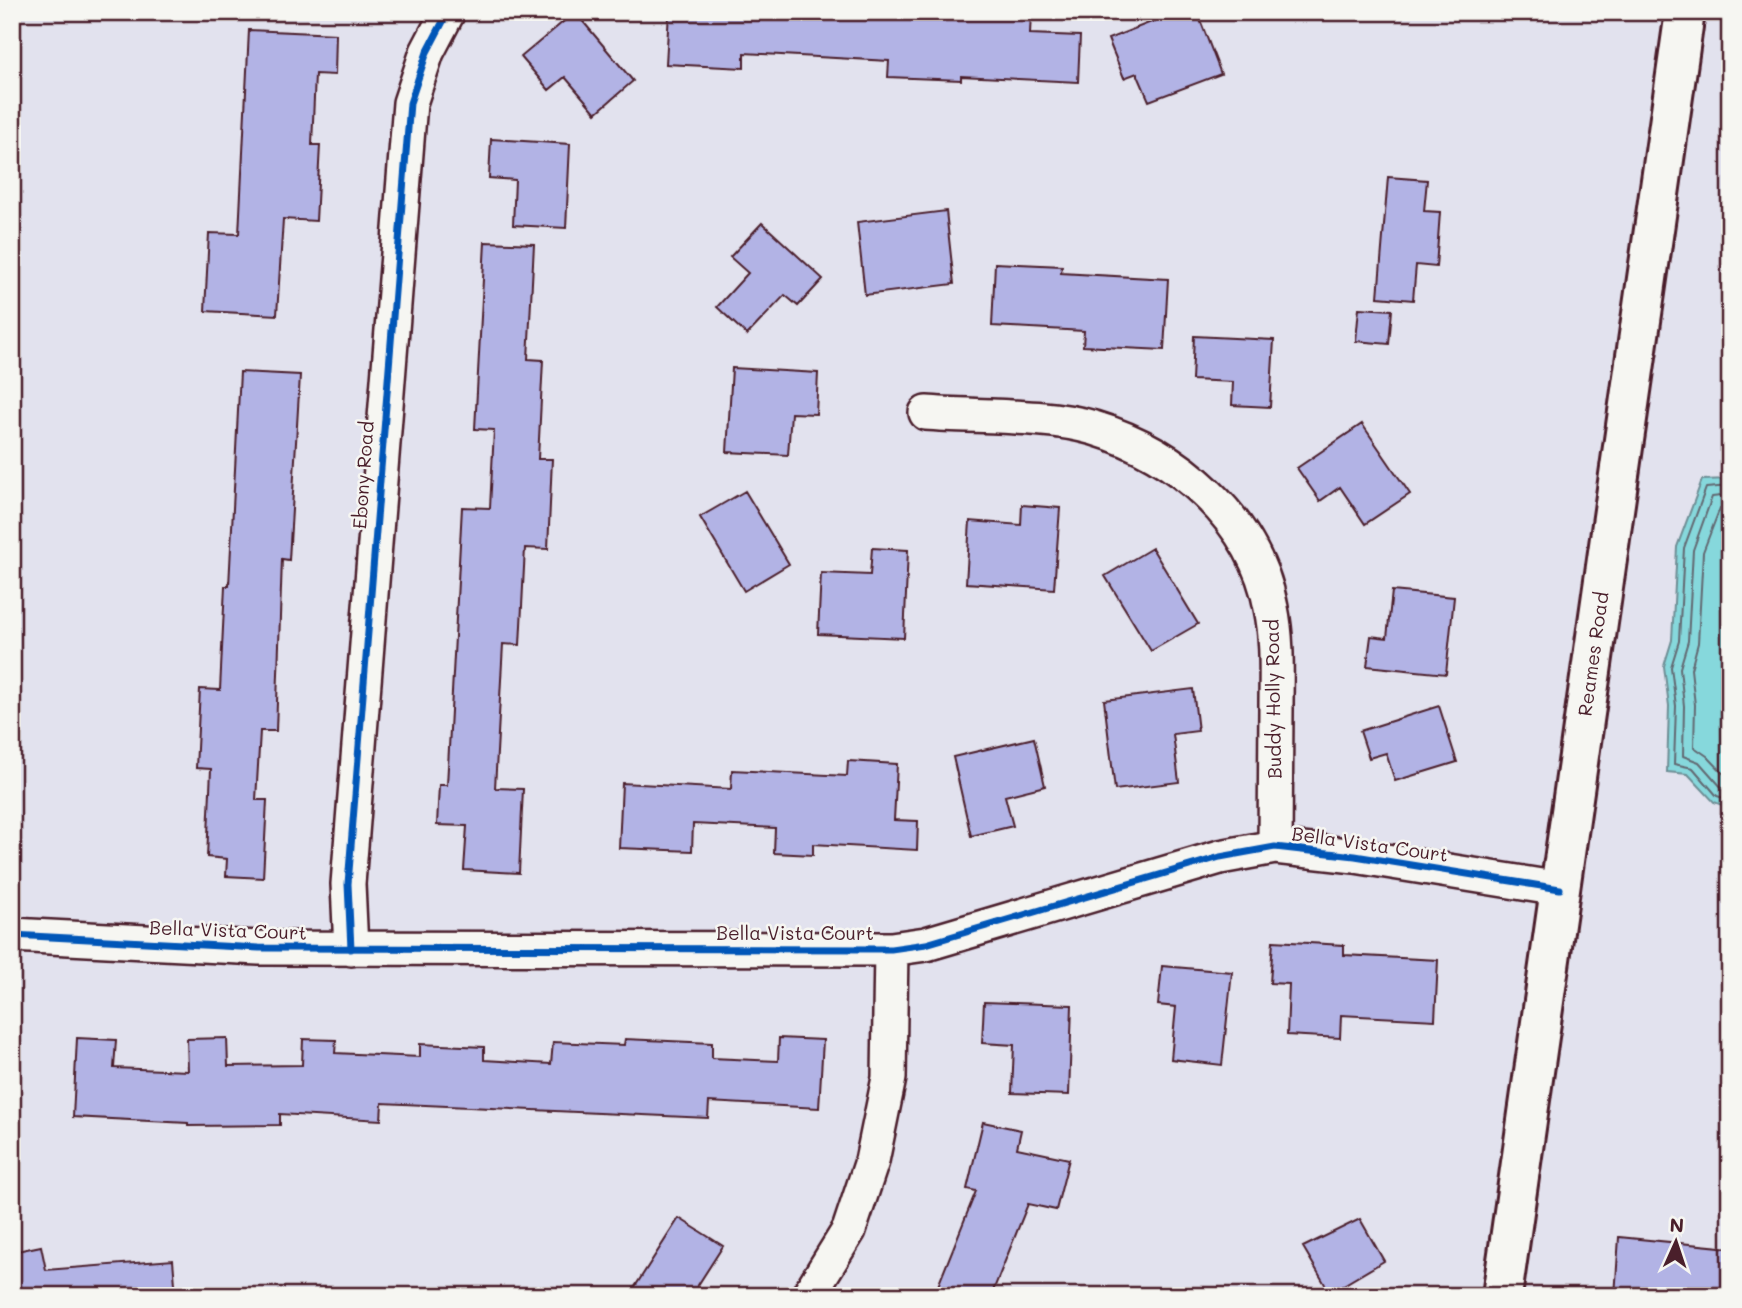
<svg xmlns="http://www.w3.org/2000/svg" width="1742" height="1308" font-family="Mali,sans-serif">
<style>
.water{fill:#86d8dc;stroke:#6e8e95;stroke-width:2}
.lines{fill:none;stroke-linecap:round;stroke-linejoin:round}
.shore{stroke:#626972;stroke-width:2}
.building{fill:#b2b3e5;stroke:#4a1f2b;stroke-width:2}
.street-casing{stroke:#4a1f2b;stroke-width:38}
.secondary-casing{stroke:#4a1f2b;stroke-width:44}
.street{stroke:#f6f6f2;stroke-width:33}
.secondary{stroke:#f6f6f2;stroke-width:38}
.cycleway-casing{stroke:#f6f6f2;stroke-width:11}
.cycleway{stroke:#0057b8;stroke-width:7}
.labels{text-anchor:middle;stroke-width:5;stroke-linejoin:round;paint-order:stroke}
.street-label{font-size:19px;fill:#4a1f2b;stroke:#f6f6f2}
</style>
<rect width="100%" height="100%" fill="#e2e2ee"/>
<filter id="ink" filterUnits="userSpaceOnUse"><feTurbulence type="fractalNoise" baseFrequency=".0143" numOctaves="2"/><feDisplacementMap in="SourceGraphic" scale="14" xChannelSelector="R" yChannelSelector="G"/><feConvolveMatrix kernelMatrix="1 2 1 2 8 2 1 2 1" color-interpolation-filters="sRGB"/></filter>
<g filter="url(#ink)">
<path class="water" d="M 1730,479 L 1730,808 L 1714,802 L 1688,774 L 1667,772 L 1669,706 L 1664,666 L 1672,640 L 1677,547 L 1702,480 Z"/>
<g class="lines">
<path class="shore" d="M 1730,486 L 1706,488 L 1684,548 L 1679,641 L 1671,667 L 1676,706 L 1674,764 L 1693,768 L 1717,796 L 1730,800
M 1730,495 L 1712,497 L 1693,550 L 1688,641 L 1680,668 L 1684,706 L 1683,756 L 1699,762 L 1722,788 L 1730,791
M 1730,506 L 1720,508 L 1703,552 L 1698,643 L 1691,669 L 1695,705 L 1694,747 L 1707,756 L 1730,780"/>
</g>
<path class="building" d="M 575,12 L 633,81 L 596,113 L 565,77 L 549,90 L 521,57 Z
M 669,12 L 787,16 L 788,12 L 1031,12 L 1030,34 L 1080,36 L 1078,82 L 961,76 L 961,80 L 888,77 L 889,61 L 744,53 L 744,68 L 666,64 Z
M 1177,12 L 1197,12 L 1221,74 L 1149,101 L 1137,73 L 1124,78 L 1108,39 Z
M 249,30 L 336,34 L 335,75 L 315,74 L 312,145 L 320,145 L 316,221 L 283,219 L 277,315 L 205,311 L 209,233 L 239,234 Z
M 491,139 L 570,144 L 566,228 L 513,225 L 515,180 L 489,178 Z
M 1388,177 L 1427,180 L 1424,211 L 1440,212 L 1436,267 L 1416,265 L 1413,300 L 1378,297 Z
M 946,211 L 954,284 L 865,295 L 857,222 Z
M 762,223 L 823,279 L 798,306 L 785,295 L 747,335 L 717,307 L 748,273 L 730,257 Z
M 485,242 L 534,244 L 528,359 L 543,360 L 538,459 L 552,459 L 548,549 L 525,548 L 520,645 L 503,644 L 495,788 L 523,789 L 519,873 L 464,870 L 467,826 L 437,825 L 439,785 L 447,785 L 462,507 L 490,508 L 494,430 L 475,429 Z
M 995,263 L 1062,266 L 1061,273 L 1168,279 L 1164,350 L 1083,346 L 1084,331 L 992,326 Z
M 1359,308 L 1392,310 L 1389,344 L 1356,341 Z
M 1194,336 L 1274,340 L 1270,407 L 1232,405 L 1233,382 L 1192,380 Z
M 732,368 L 818,373 L 816,414 L 791,413 L 788,455 L 727,452 Z
M 240,372 L 300,375 L 289,560 L 282,559 L 276,731 L 260,731 L 256,800 L 267,800 L 263,878 L 226,876 L 227,859 L 207,857 L 211,769 L 196,768 L 200,689 L 220,690 L 225,586 L 229,586 Z
M 1362,424 L 1410,494 L 1365,524 L 1340,487 L 1320,501 L 1297,468 Z
M 745,491 L 789,564 L 744,591 L 700,517 Z
M 1022,505 L 1060,508 L 1054,589 L 966,583 L 970,521 L 1021,525 Z
M 872,548 L 908,550 L 904,638 L 818,634 L 821,573 L 870,575 Z
M 1152,548 L 1198,624 L 1151,651 L 1105,576 Z
M 1392,591 L 1454,597 L 1446,674 L 1367,666 L 1371,636 L 1387,638 Z
M 1193,689 L 1198,731 L 1173,734 L 1179,782 L 1115,790 L 1104,700 Z
M 1439,706 L 1457,762 L 1395,781 L 1386,753 L 1369,758 L 1360,731 Z
M 1034,738 L 1045,786 L 1005,796 L 1013,826 L 971,836 L 953,757 Z
M 848,761 L 897,764 L 894,820 L 918,821 L 917,850 L 813,844 L 813,855 L 774,853 L 775,828 L 693,824 L 692,851 L 619,848 L 622,783 L 731,789 L 732,770 L 847,776 Z
M 1273,941 L 1344,945 L 1344,955 L 1438,960 L 1435,1020 L 1341,1015 L 1340,1038 L 1287,1035 L 1289,984 L 1270,983 Z
M 1162,966 L 1232,972 L 1222,1065 L 1171,1059 L 1176,1007 L 1158,1005 Z
M 984,1002 L 1072,1005 L 1069,1095 L 1012,1093 L 1014,1045 L 982,1043 Z
M 77,1038 L 116,1040 L 114,1068 L 188,1071 L 187,1039 L 227,1038 L 228,1066 L 302,1065 L 303,1039 L 336,1040 L 335,1053 L 420,1057 L 420,1044 L 484,1047 L 484,1060 L 551,1064 L 553,1042 L 624,1045 L 625,1039 L 712,1043 L 712,1058 L 778,1061 L 779,1038 L 823,1040 L 819,1108 L 709,1102 L 708,1118 L 382,1103 L 381,1120 L 280,1114 L 280,1125 L 188,1126 L 188,1123 L 73,1117 Z
M 983,1122 L 1021,1130 L 1017,1148 L 1069,1159 L 1056,1210 L 1028,1204 L 991,1296 L 934,1296 L 976,1191 L 967,1189 Z
M 679,1218 L 723,1246 L 691,1296 L 629,1296 Z
M 1360,1219 L 1384,1261 L 1330,1293 L 1303,1247 Z
M 1619,1237 L 1730,1248 L 1730,1296 L 1615,1296 Z
M 41,1246 L 46,1270 L 173,1260 L 176,1296 L 12,1296 L 12,1252 Z"/>
<g class="lines">
<defs>
<path id="street" d="M 926,413 C 976,417 1047,414 1094,428 C 1178,453 1255,520 1271,608 C 1278,641 1276,675 1276,709 C 1276,755 1275,801 1275,847
M 12,935 L 259,948 L 891,949 L 926,944 L 1220,857 L 1275,847 L 1355,856 L 1560,889
M 351,949 L 348,884 L 410,103 L 427,52 L 448,12
M 808,1296 L 849,1230 L 872,1161 L 889,1078 L 891,949"/>
<path id="secondary" d="M 1502,1296 L 1685,12"/>
</defs>
<use href="#street" class="street-casing"/>
<use href="#secondary" class="secondary-casing"/>
<use href="#street" class="street"/>
<use href="#secondary" class="secondary"/>
<defs>
<path id="cycleway" d="M 12,935 L 259,948 L 891,949 L 926,944 L 1220,857 L 1275,847 L 1355,856 L 1560,889
M 351,949 L 348,884 L 410,103 L 427,52 L 448,12"/>
</defs>
<use href="#cycleway" class="cycleway-casing"/>
<use href="#cycleway" class="cycleway"/>
</g>
</g>
<g class="labels">
<g class="street-label">
<text transform="translate(363 475) rotate(-86)" y="7">Ebony Road</text>
<text transform="translate(1593 654) rotate(-82)" y="7">Reames Road</text>
<text transform="translate(1273 699) rotate(-91)" y="7">Buddy Holly Road</text>
<text transform="translate(1370 844) rotate(8)" y="7">Bella Vista Court</text>
<text transform="translate(228 930) rotate(2)" y="7">Bella Vista Court</text>
<text x="795" y="940">Bella Vista Court</text>
</g>
</g>
<rect width="1742" height="1308" fill="none" stroke="#f6f6f2" stroke-width="42"/>
<rect x="21" y="21" width="1700" height="1266" fill="none" stroke="#4a1f2b" stroke-width="2.5" filter="url(#ink)"/>
<g transform="translate(1676 1242) rotate(3)" stroke="#f6f6f2" stroke-width="5" paint-order="stroke">
<path d="M0-5L12 26L0 18L-12 26Z" fill="#4a1f2b"/>
<text y="-10" font-size="19" font-weight="bold" text-anchor="middle" fill="#4a1f2b">N</text>
</g>
</svg>
